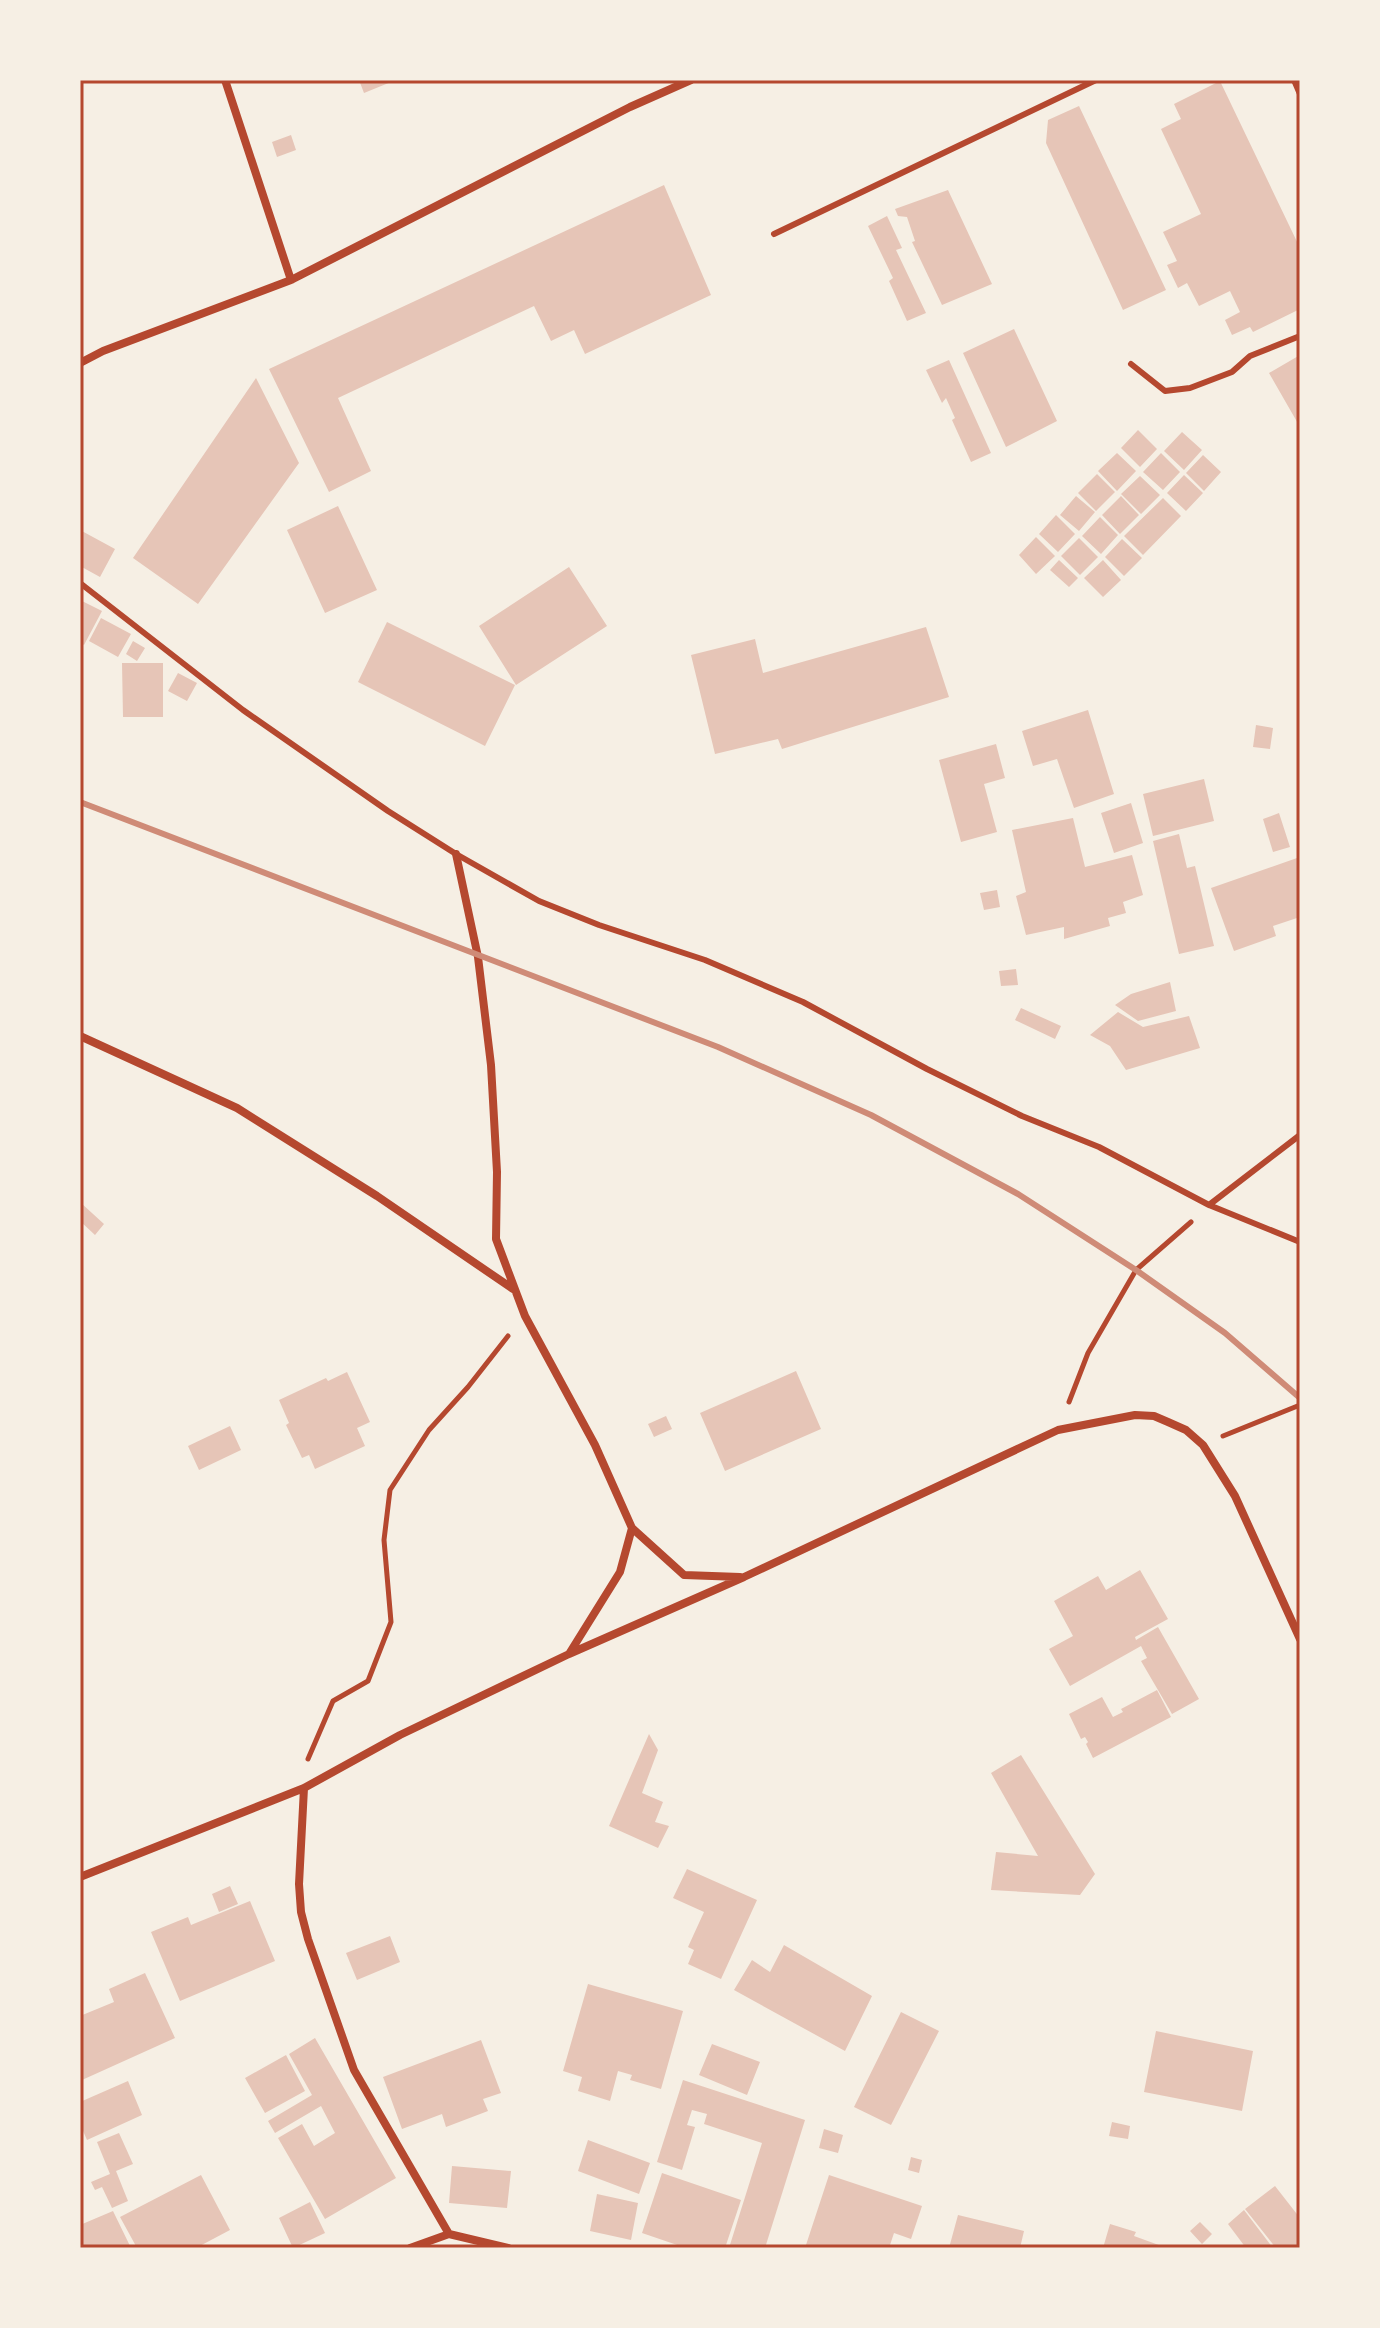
<svg xmlns="http://www.w3.org/2000/svg" width="1380" height="2328" font-family="'Exo 2',sans-serif">
<style>
.building{fill:#e6c5b7}
.lines{fill:none;stroke-linecap:round;stroke-linejoin:round}
.path{stroke:#b5482f;stroke-width:5}
.service{stroke:#b5482f;stroke-width:6}
.minor{stroke:#b5482f;stroke-width:8}
.rail{stroke:#cf8b77;stroke-width:6}
.neatline{fill:none;stroke:#b5482f;stroke-width:3}
</style>
<rect width="100%" height="100%" fill="#f6efe4"/>
<path class="building" d="M 359,80 L 396,80 L 364,93 Z
M 1220,81 L 1300,248 L 1300,309 L 1253,332 L 1250,327 L 1232,335 L 1225,320 L 1240,312 L 1230,291 L 1199,306 L 1187,283 L 1178,288 L 1167,265 L 1177,261 L 1163,232 L 1201,214 L 1161,129 L 1181,119 L 1174,104 Z
M 1079,106 L 1166,290 L 1123,310 L 1046,143 L 1048,120 Z
M 291,135 L 296,150 L 277,157 L 272,142 Z
M 664,185 L 711,295 L 585,354 L 574,330 L 551,341 L 534,306 L 338,398 L 371,471 L 329,492 L 269,369 Z
M 948,190 L 992,284 L 942,305 L 912,242 L 915,241 L 907,217 L 898,216 L 895,209 Z
M 887,216 L 902,248 L 896,250 L 926,313 L 907,321 L 889,281 L 893,278 L 868,226 Z
M 1014,329 L 1057,421 L 1006,447 L 963,353 Z
M 1300,355 L 1300,427 L 1269,373 Z
M 949,360 L 991,453 L 971,462 L 952,420 L 955,418 L 946,398 L 942,403 L 926,370 Z
M 256,378 L 299,463 L 198,604 L 133,558 Z
M 1138,430 L 1157,449 L 1140,467 L 1121,448 Z
M 1182,432 L 1202,450 L 1184,470 L 1164,451 Z
M 1117,453 L 1136,471 L 1117,491 L 1098,471 Z
M 1161,453 L 1180,472 L 1163,490 L 1143,472 Z
M 1203,455 L 1221,472 L 1204,491 L 1186,473 Z
M 1097,474 L 1115,492 L 1096,511 L 1078,493 Z
M 1184,475 L 1203,493 L 1186,511 L 1167,493 Z
M 1140,476 L 1160,495 L 1141,514 L 1121,494 Z
M 1076,496 L 1095,512 L 1079,531 L 1060,515 Z
M 1121,496 L 1139,515 L 1120,534 L 1102,515 Z
M 1163,498 L 1181,516 L 1143,555 L 1124,536 Z
M 338,506 L 377,590 L 325,613 L 287,530 Z
M 1056,515 L 1075,534 L 1058,552 L 1039,534 Z
M 1100,517 L 1118,535 L 1101,554 L 1082,536 Z
M 80,530 L 115,549 L 100,577 L 80,566 Z
M 1036,537 L 1055,556 L 1036,574 L 1019,555 Z
M 1079,538 L 1098,557 L 1080,575 L 1061,556 Z
M 1122,539 L 1142,558 L 1124,576 L 1105,557 Z
M 1059,560 L 1078,578 L 1069,587 L 1050,570 Z
M 1103,560 L 1121,580 L 1103,597 L 1084,578 Z
M 569,567 L 607,626 L 516,685 L 479,626 Z
M 80,600 L 102,611 L 84,645 L 80,642 Z
M 101,618 L 131,634 L 118,657 L 89,641 Z
M 387,622 L 515,685 L 485,746 L 358,682 Z
M 926,627 L 949,697 L 782,749 L 778,739 L 715,754 L 691,655 L 755,639 L 763,673 Z
M 133,641 L 145,648 L 137,661 L 126,654 Z
M 122,663 L 163,663 L 163,717 L 123,717 Z
M 178,673 L 197,683 L 187,701 L 168,691 Z
M 1088,710 L 1114,794 L 1074,808 L 1057,759 L 1033,766 L 1022,731 Z
M 1256,725 L 1273,728 L 1270,749 L 1253,747 Z
M 996,744 L 1005,778 L 984,784 L 997,832 L 961,842 L 939,760 Z
M 1204,779 L 1214,821 L 1153,836 L 1143,794 Z
M 1131,803 L 1143,843 L 1114,853 L 1101,813 Z
M 1279,813 L 1290,847 L 1273,852 L 1263,819 Z
M 1073,818 L 1085,867 L 1132,855 L 1143,895 L 1123,902 L 1126,913 L 1108,918 L 1110,926 L 1064,939 L 1064,927 L 1026,935 L 1016,896 L 1026,892 L 1012,830 Z
M 1179,834 L 1187,868 L 1195,866 L 1214,946 L 1179,954 L 1153,841 Z
M 1297,858 L 1300,868 L 1300,917 L 1273,926 L 1276,936 L 1234,951 L 1211,888 Z
M 997,890 L 1000,907 L 984,910 L 980,893 Z
M 1016,969 L 1018,985 L 1001,986 L 999,971 Z
M 1170,982 L 1176,1011 L 1138,1021 L 1115,1005 L 1131,994 Z
M 1021,1008 L 1061,1026 L 1055,1039 L 1015,1020 Z
M 1118,1012 L 1143,1027 L 1189,1016 L 1200,1048 L 1126,1070 L 1110,1046 L 1090,1035 Z
M 81,1203 L 104,1224 L 95,1235 L 80,1221 Z
M 796,1371 L 821,1429 L 725,1471 L 700,1413 Z
M 347,1372 L 370,1422 L 357,1428 L 365,1446 L 315,1469 L 309,1455 L 302,1458 L 286,1425 L 289,1423 L 279,1400 L 326,1378 L 328,1381 Z
M 666,1416 L 672,1429 L 654,1437 L 648,1424 Z
M 230,1426 L 241,1450 L 199,1470 L 188,1446 Z
M 1140,1570 L 1168,1619 L 1135,1637 L 1136,1640 L 1158,1627 L 1199,1699 L 1172,1714 L 1141,1661 L 1147,1658 L 1141,1646 L 1070,1686 L 1049,1649 L 1073,1636 L 1054,1601 L 1098,1576 L 1106,1590 Z
M 1157,1690 L 1171,1717 L 1093,1758 L 1086,1744 L 1088,1742 L 1085,1737 L 1081,1739 L 1069,1714 L 1102,1697 L 1113,1717 L 1123,1712 L 1121,1709 Z
M 649,1734 L 658,1750 L 642,1793 L 663,1802 L 655,1822 L 669,1826 L 658,1848 L 609,1826 Z
M 1021,1755 L 1095,1874 L 1080,1895 L 991,1890 L 996,1852 L 1038,1856 L 991,1773 Z
M 687,1869 L 757,1900 L 721,1979 L 688,1964 L 694,1950 L 688,1947 L 704,1912 L 673,1898 Z
M 230,1886 L 238,1904 L 219,1912 L 212,1894 Z
M 250,1901 L 275,1961 L 180,2001 L 151,1932 L 188,1917 L 191,1925 Z
M 390,1936 L 400,1962 L 357,1980 L 346,1953 Z
M 784,1945 L 872,1996 L 845,2051 L 734,1990 L 752,1960 L 770,1972 Z
M 145,1973 L 175,2038 L 82,2080 L 80,2016 L 114,2002 L 109,1989 Z
M 588,1984 L 683,2011 L 661,2089 L 630,2080 L 632,2075 L 618,2071 L 610,2101 L 578,2091 L 582,2077 L 563,2071 Z
M 901,2012 L 939,2031 L 891,2125 L 854,2107 Z
M 1156,2031 L 1253,2051 L 1242,2111 L 1144,2092 Z
M 315,2038 L 396,2178 L 325,2219 L 278,2138 L 302,2124 L 314,2146 L 335,2133 L 321,2106 L 275,2133 L 268,2121 L 312,2095 L 289,2054 Z
M 481,2040 L 501,2093 L 483,2099 L 488,2111 L 446,2127 L 442,2114 L 402,2129 L 383,2077 Z
M 712,2044 L 760,2062 L 747,2095 L 699,2075 Z
M 286,2055 L 305,2091 L 265,2113 L 245,2078 Z
M 683,2080 L 805,2120 L 765,2248 L 729,2248 L 762,2143 L 704,2124 L 707,2114 L 692,2110 L 687,2125 L 695,2127 L 682,2170 L 657,2162 Z
M 128,2081 L 142,2115 L 87,2140 L 80,2124 L 80,2102 Z
M 1112,2122 L 1130,2126 L 1128,2139 L 1109,2136 Z
M 824,2129 L 843,2135 L 838,2153 L 819,2148 Z
M 119,2133 L 133,2164 L 116,2171 L 128,2201 L 112,2208 L 102,2187 L 95,2190 L 91,2182 L 110,2174 L 97,2142 Z
M 588,2140 L 650,2163 L 639,2194 L 578,2171 Z
M 911,2157 L 922,2160 L 919,2173 L 908,2170 Z
M 452,2166 L 511,2171 L 507,2208 L 449,2203 Z
M 662,2173 L 741,2200 L 725,2248 L 686,2248 L 642,2233 Z
M 201,2175 L 230,2230 L 196,2248 L 137,2248 L 120,2217 Z
M 829,2175 L 922,2206 L 911,2239 L 894,2233 L 889,2248 L 805,2248 Z
M 1275,2186 L 1300,2218 L 1300,2242 L 1293,2248 L 1276,2248 L 1245,2209 Z
M 597,2194 L 638,2203 L 631,2240 L 590,2231 Z
M 310,2202 L 325,2233 L 293,2248 L 279,2218 Z
M 1244,2210 L 1273,2248 L 1246,2248 L 1228,2224 Z
M 113,2211 L 131,2248 L 80,2248 L 80,2225 Z
M 958,2215 L 1024,2231 L 1020,2248 L 949,2248 Z
M 1200,2222 L 1212,2234 L 1202,2244 L 1190,2231 Z
M 1110,2224 L 1136,2232 L 1134,2236 L 1167,2248 L 1103,2248 Z"/>
<g class="lines">
<path class="path" d="M 1069,1402 L 1088,1353 L 1136,1270 L 1191,1222
M 1223,1436 L 1300,1405
M 308,1759 L 333,1701 L 368,1681 L 391,1622 L 384,1540 L 390,1490 L 429,1430 L 468,1387 L 508,1336"/>
<path class="service" d="M 1294,80 L 1300,94
M 774,234 L 1096,80
M 1131,364 L 1165,391 L 1190,388 L 1232,372 L 1250,356 L 1300,336
M 80,583 L 243,710 L 388,811 L 456,854 L 539,901 L 599,925 L 705,960 L 803,1002 L 927,1069 L 1022,1116 L 1099,1147 L 1209,1205 L 1300,1242
M 1209,1205 L 1300,1135"/>
<path class="minor" d="M 225,80 L 291,280
M 80,363 L 103,351 L 291,280 L 630,107 L 691,80
M 456,854 L 478,957 L 491,1065 L 497,1172 L 496,1239 L 525,1316 L 595,1445 L 632,1528 L 620,1572 L 569,1654
M 80,1036 L 237,1108 L 377,1196 L 513,1289
M 632,1528 L 684,1575 L 740,1577
M 304,1788 L 299,1884 L 301,1912 L 308,1939 L 354,2070 L 449,2234
M 80,1877 L 304,1788 L 400,1735 L 569,1654 L 744,1577 L 1058,1430 L 1135,1415 L 1154,1416 L 1168,1422 L 1186,1430 L 1203,1445 L 1235,1496 L 1300,1639
M 410,2248 L 449,2234 L 508,2248"/>
<path class="rail" d="M 80,802 L 718,1047 L 871,1115 L 1018,1194 L 1136,1270 L 1225,1333 L 1300,1398"/>
</g>
<rect width="1380" height="2328" fill="none" stroke="#f6efe4" stroke-width="164"/>
<rect x="82" y="82" width="1216" height="2164" class="neatline"/>
</svg>
